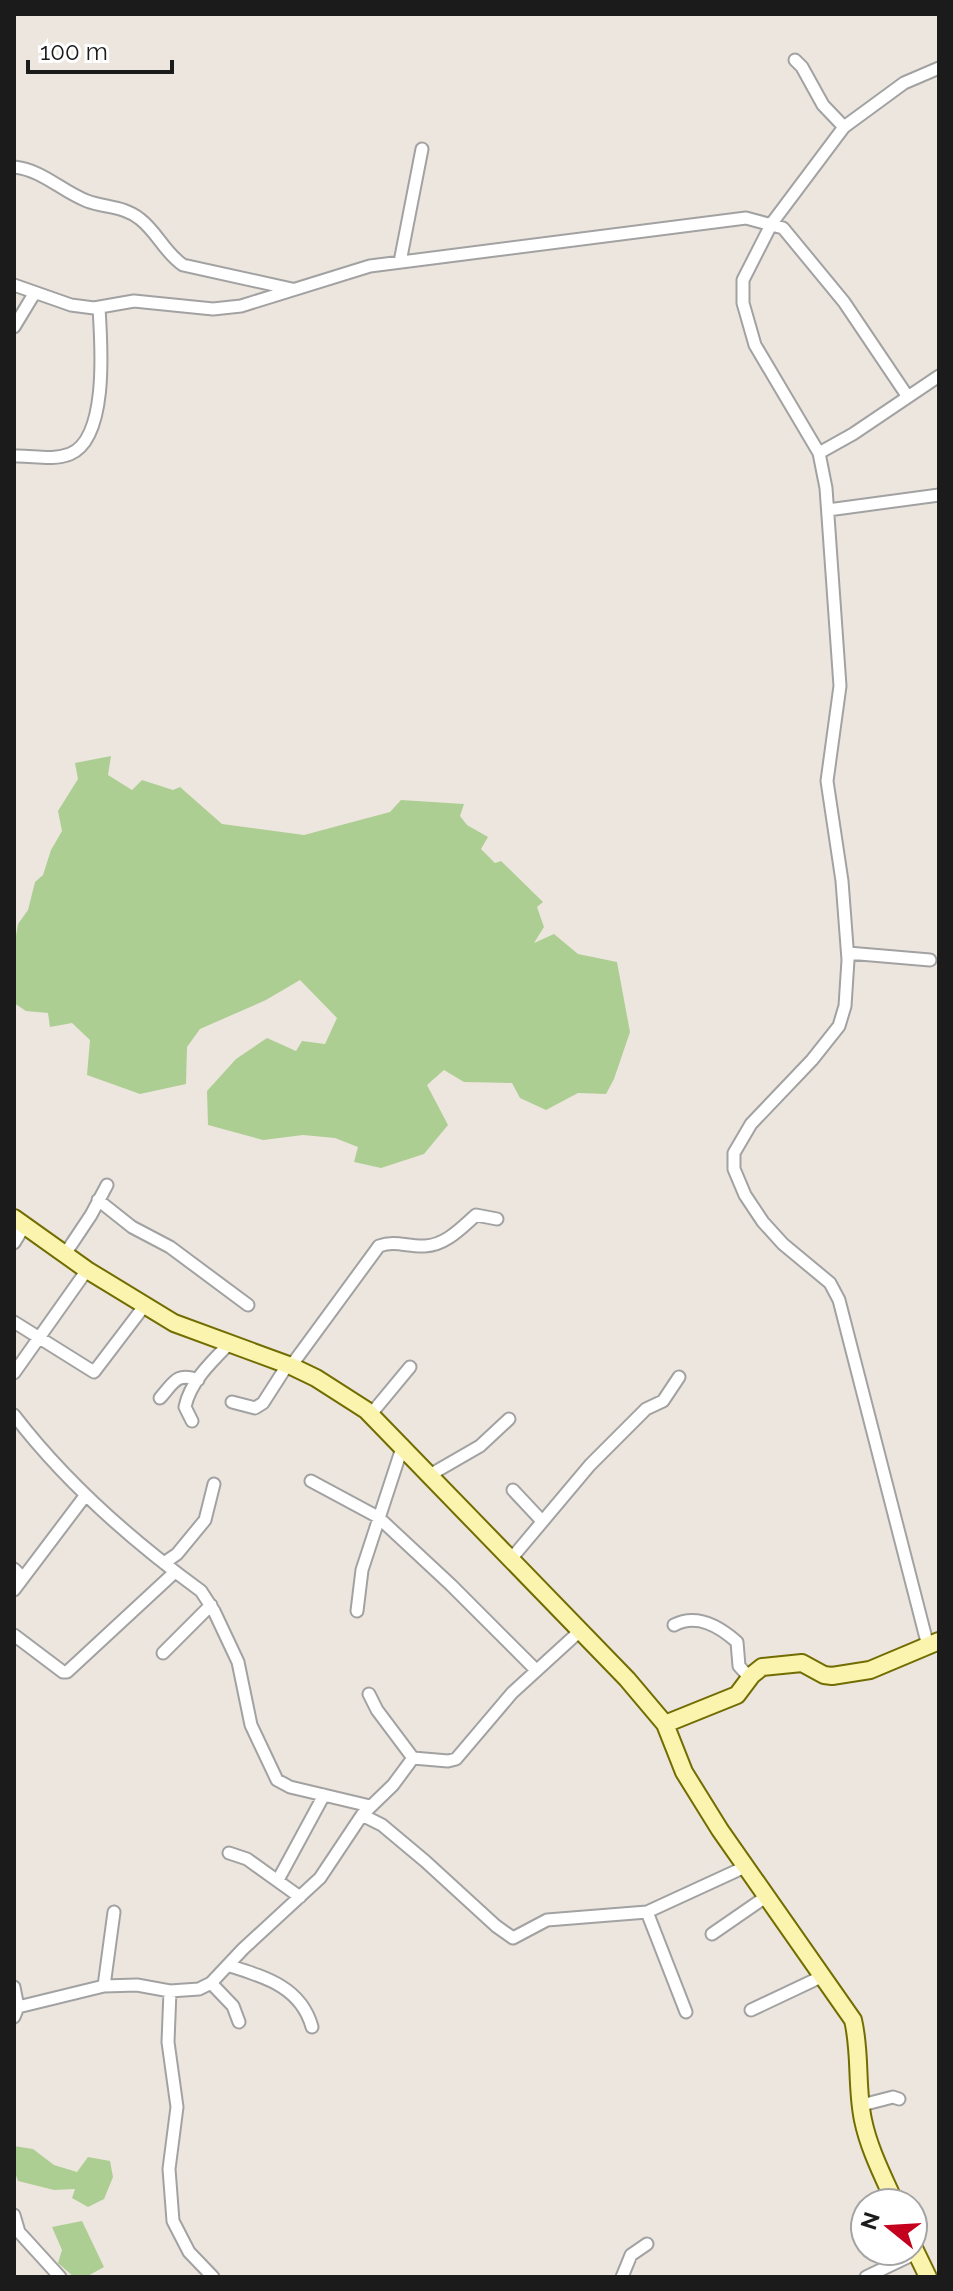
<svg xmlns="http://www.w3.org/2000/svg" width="953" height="2291" font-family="Raleway,sans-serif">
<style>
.forest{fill:#adce92}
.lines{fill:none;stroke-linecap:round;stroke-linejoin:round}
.street-casing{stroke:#a2a2a2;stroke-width:15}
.secondary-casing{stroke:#726d01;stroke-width:20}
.street{stroke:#fff;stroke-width:11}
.secondary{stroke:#fbf4af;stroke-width:16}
</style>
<rect width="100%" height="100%" fill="#ede6df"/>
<path class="forest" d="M 111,756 L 108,775 L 132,790 L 142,780 L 173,790 L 180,787 L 222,824 L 304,835 L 390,812 L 401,800 L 464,804 L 460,816 L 467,825 L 488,837 L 481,849 L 495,863 L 501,861 L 543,902 L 537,907 L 544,927 L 534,943 L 554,934 L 578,954 L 617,962 L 630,1032 L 614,1079 L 606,1094 L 578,1093 L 546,1110 L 520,1098 L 512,1083 L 464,1082 L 444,1070 L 427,1085 L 448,1125 L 424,1154 L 381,1168 L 354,1162 L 358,1147 L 335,1138 L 303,1135 L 263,1140 L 208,1125 L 207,1091 L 236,1059 L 267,1038 L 296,1051 L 302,1041 L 325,1044 L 337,1018 L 300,980 L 266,1000 L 200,1029 L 187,1047 L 186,1084 L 140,1094 L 87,1075 L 90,1040 L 72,1023 L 50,1027 L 48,1013 L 26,1011 L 14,1003 L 14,948 L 18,924 L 28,910 L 35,882 L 43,875 L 51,850 L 62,831 L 58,811 L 78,779 L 75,763 Z
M 14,2146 L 33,2149 L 54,2165 L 77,2172 L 88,2157 L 110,2161 L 113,2177 L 104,2199 L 88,2207 L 72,2198 L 75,2189 L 54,2190 L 18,2181 L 14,2170 Z
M 82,2221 L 104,2267 L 86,2277 L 74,2277 L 58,2263 L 62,2250 L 52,2227 Z"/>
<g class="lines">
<defs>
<path id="street" d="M 795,60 L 802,67 L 823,105 L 844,127
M 14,167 C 43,170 61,191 87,201 C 106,208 124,206 140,219 C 157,232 165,253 183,265 L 292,289
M 400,262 L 422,149
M 14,285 L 71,305 L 94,308 L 134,301 L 213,309 L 241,306 L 370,266 L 746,218 L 783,228 L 844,302 L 908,397
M 14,327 L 34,294
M 819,453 L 853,434 L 939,376
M 14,456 C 32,455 52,461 70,454 C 109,438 101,342 99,308
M 828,510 L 939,495
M 848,953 L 930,960
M 98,1200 L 132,1227 L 170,1247 L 248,1305
M 14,1243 L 25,1225
M 65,1254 L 91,1215 L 107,1185
M 14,1322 L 94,1372 L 145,1305
M 291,1366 L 379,1246 C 395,1240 408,1247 425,1246 C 446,1245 461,1228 476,1215 L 497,1219
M 14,1373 L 87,1270
M 160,1398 C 174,1382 177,1372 198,1380
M 232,1402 L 255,1408 L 263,1403 L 288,1364
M 371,1414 L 410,1367
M 14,1415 C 67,1484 131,1540 201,1591 L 214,1611 L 238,1662 L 251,1725 L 277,1780 L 290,1787 L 370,1806
M 192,1421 L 185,1407 C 190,1382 212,1361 229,1344
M 428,1476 L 480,1446 L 509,1419
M 311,1481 L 378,1517 L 451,1585 L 536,1670
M 513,1490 L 542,1521
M 511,1559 L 590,1465 L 646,1409 L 663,1401 L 679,1377
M 164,1563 L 177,1554 L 205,1520 L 214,1484
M 14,1569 L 23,1578
M 14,1590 L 85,1496
M 357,1611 L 362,1570 L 403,1445
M 674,1625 C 697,1613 719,1626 737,1642 L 739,1666 L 750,1678
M 14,1635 L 63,1672 L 67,1672 L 175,1572
M 928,1646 L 839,1300 L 830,1283 L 783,1244 L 763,1222 L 745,1195 L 734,1169 L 734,1153 L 751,1124 L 812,1060 L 839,1026 L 845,1006 L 848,960 L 842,881 L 827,781 L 840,686 L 826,488 L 819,453 L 755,345 L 743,303 L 743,280 L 772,223 L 844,127 L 904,83 L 939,68
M 163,1653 L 211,1605
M 369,1694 L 377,1710 L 413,1758
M 362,1815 L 382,1825 L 425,1861 L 496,1926 L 513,1938 L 547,1920 L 647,1912 L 747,1866
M 229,1853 L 247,1859 L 300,1897
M 278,1880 L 324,1795
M 647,1912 L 686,2012
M 712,1934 L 767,1896
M 230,1966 C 265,1977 301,1987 312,2027
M 211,1983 L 233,2006 L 239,2022
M 104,1986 L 114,1912
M 14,1987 L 18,2007
M 170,1991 L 168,2042 L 177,2107 L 169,2169 L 173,2221 L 189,2252 L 213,2277
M 751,2010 L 823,1976
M 14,2017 L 18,2007 L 104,1986 L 137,1985 L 170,1991 L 199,1989 L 211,1983 L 243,1949 L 320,1878 L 362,1815 L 393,1785 L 413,1758 L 448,1761 L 456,1759 L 512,1693 L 581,1630
M 862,2105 L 893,2097 L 899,2099
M 14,2215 L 19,2232 L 60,2277
M 622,2277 L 631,2255 L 647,2244
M 866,2277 L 916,2253"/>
<path id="secondary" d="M 14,1218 L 87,1270 L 174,1323 L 291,1366 L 316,1378 L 366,1410 L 627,1679 L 665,1724 L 684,1772 L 720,1830 L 853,2020 C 861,2053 856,2087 863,2120 C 869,2149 883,2176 895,2203
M 665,1724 L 737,1695 L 752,1675 L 762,1667 L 802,1663 L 824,1675 L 832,1676 L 870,1670 L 939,1641
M 913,2246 L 928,2277"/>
</defs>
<use href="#street" class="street-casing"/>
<use href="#secondary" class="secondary-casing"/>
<use href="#street" class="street"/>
<use href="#secondary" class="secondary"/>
</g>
<rect width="953" height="2291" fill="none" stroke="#1b1b1b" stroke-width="32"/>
<g transform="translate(889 2227) rotate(288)"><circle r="38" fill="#ffffff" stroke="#a4a4a4" stroke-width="2"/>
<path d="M0-6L14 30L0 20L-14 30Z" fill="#c5001e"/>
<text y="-12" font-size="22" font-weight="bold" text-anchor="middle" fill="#1b1b1b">N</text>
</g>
<path d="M28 60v12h144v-12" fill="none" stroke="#1b1b1b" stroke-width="4"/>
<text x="40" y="60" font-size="24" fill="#1b1b1b" stroke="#ffffff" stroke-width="6" paint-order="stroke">100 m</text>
</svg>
